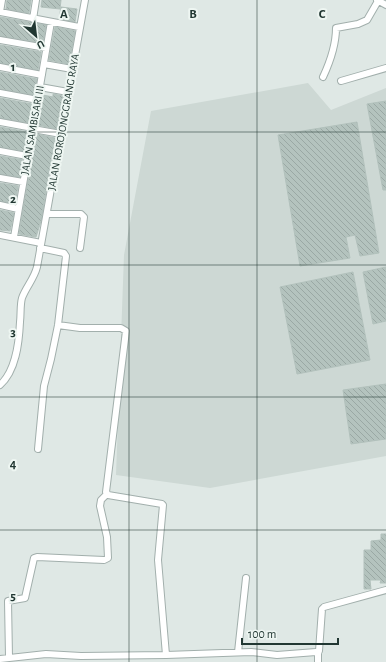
<svg xmlns="http://www.w3.org/2000/svg" width="386" height="662" font-family="'Alegreya Sans',sans-serif">
<style>
.built{fill:#cdd8d4}
.building{fill:url(#building-back-hatch);stroke:#b2c1bc}
.lines{fill:none;stroke-linecap:round;stroke-linejoin:round}
.minor-casing{stroke:#a2afac;stroke-width:8}
.minor{stroke:#fff;stroke-width:6}
.grid{fill:none;stroke:#213732;stroke-width:1;stroke-opacity:0.55}
.labels{text-anchor:middle;stroke-width:4;stroke-linejoin:round;paint-order:stroke}
.street-label{font-size:11px;fill:#213732;stroke:#eef6f2}
.grid-label{font-size:13px;text-anchor:middle;font-weight:bold;fill:#213732;stroke:#eef6f2;stroke-width:4;stroke-linejoin:round;paint-order:stroke}
</style>
<defs>
<pattern id="building-back-hatch" width="6" height="6" patternUnits="userSpaceOnUse"><rect width="6" height="6" fill="#b4c3be"/><path d="M-1 5l2 2M0 0l6 6M5-1l2 2" fill="none" stroke="#9aa8a4"/></pattern>
</defs>
<rect width="100%" height="100%" fill="#dfe8e5"/>
<path class="built" d="M 308,83 L 331,110 L 386,88 L 386,456 L 210,488 L 116,475 L 124,255 L 151,111 Z"/>
<path class="building" d="M 7,0 L 31,0 L 29,13 L 6,9 Z
M 42,0 L 61,0 L 60,9 L 41,7 Z
M 61,7 L 77,9 L 75,22 L 59,19 Z
M 0,17 L 46,25 L 43,43 L 0,36 Z
M 55,27 L 75,31 L 69,64 L 49,60 Z
M 0,45 L 41,52 L 38,70 L 0,63 Z
M 0,72 L 37,79 L 34,95 L 0,89 Z
M 53,94 L 63,96 L 57,129 L 38,125 L 43,95 L 53,97 Z
M 0,98 L 32,104 L 29,123 L 0,118 L 1,112 L 0,112 Z
M 386,101 L 386,190 L 383,190 L 367,104 Z
M 357,122 L 379,253 L 360,256 L 355,235 L 346,237 L 350,258 L 300,266 L 278,135 Z
M 0,127 L 28,132 L 24,151 L 0,147 Z
M 36,134 L 55,138 L 41,221 L 36,237 L 19,234 Z
M 0,156 L 23,160 L 20,177 L 0,174 Z
M 0,183 L 18,186 L 15,204 L 0,201 Z
M 0,210 L 14,213 L 10,231 L 0,230 Z
M 386,267 L 386,321 L 373,324 L 363,272 Z
M 353,272 L 370,360 L 297,374 L 280,287 Z
M 386,384 L 386,439 L 351,444 L 343,390 Z
M 381,534 L 386,534 L 386,583 L 380,583 L 381,580 L 370,580 L 371,589 L 364,589 L 364,550 L 371,550 L 371,541 L 381,540 Z"/>
<g class="lines">
<defs>
<path id="minor" d="M 377,0 L 386,5
M 0,12 L 79,27
M 0,12 L 2,0
M 33,19 L 36,0
M 0,40 L 46,48
M 44,64 L 72,69
M 0,67 L 42,75
M 323,77 C 330,62 336,45 336,28 L 358,24 L 367,20 L 378,1
M 341,81 L 386,68
M 40,87 L 68,92
M 0,93 L 38,100
M 0,122 L 33,128
M 33,129 L 61,134
M 0,151 L 27,156
M 0,178 L 23,182
M 0,205 L 18,209
M 47,214 L 81,214 L 84,217 L 80,248
M 0,235 L 41,243
M 14,237 L 51,22
M 58,325 L 80,328 L 121,328 L 126,331 L 106,492 L 108,495 L 162,504 L 163,505 L 158,560 L 166,655
M 0,385 C 16,371 19,343 20,322 C 21,314 20,305 22,298 C 26,287 34,279 37,267 L 85,0
M 38,449 L 44,386 L 51,359 L 58,325 L 66,256 L 64,253 L 40,248
M 238,652 L 246,578
M 9,657 L 8,601 L 25,598 L 34,558 L 37,557 L 104,560 L 108,558 L 107,537 L 100,506 L 101,500 L 107,494
M 0,659 L 46,654 L 81,656 L 166,655 L 251,652 L 277,655 L 316,652 L 319,651 L 322,609 L 324,607 L 386,590
M 318,662 L 318,652"/>
</defs>
<use href="#minor" class="minor-casing"/>
<use href="#minor" class="minor"/>
</g>
<path class="grid" d="M 129,0 L 129,662M 257,0 L 257,662M 0,132 L 386,132M 0,265 L 386,265M 0,397 L 386,397M 0,530 L 386,530"/>
<g class="labels">
<g class="street-label">
<text transform="translate(63 122) rotate(-80)" y="4">JALAN ROROJONGGRANG RAYA</text>
<text transform="translate(32 130) rotate(-80)" y="4">JALAN SAMBISARI III</text>
</g>
</g>
<g class="grid-label">
<text x="64" y="18">A</text>
<text x="193" y="18">B</text>
<text x="322" y="18">C</text>
<text x="13" y="71">1</text>
<text x="13" y="203">2</text>
<text x="13" y="336">3</text>
<text x="13" y="468">4</text>
<text x="13" y="600">5</text>
</g>
<g transform="translate(36 36) rotate(152)" stroke="#eef6f2" stroke-width="3" paint-order="stroke">
<path d="M0-3L7 15L0 10L-7 15Z" fill="#213732"/>
<text y="-6" font-size="11" font-weight="bold" text-anchor="middle" fill="#213732">U</text>
</g>
<path d="M242 638v6h96v-6" fill="none" stroke="#213732" stroke-width="2"/>
<text x="248" y="638" font-size="12" fill="#213732" stroke="#eef6f2" stroke-width="3" paint-order="stroke">100 m</text>
</svg>
